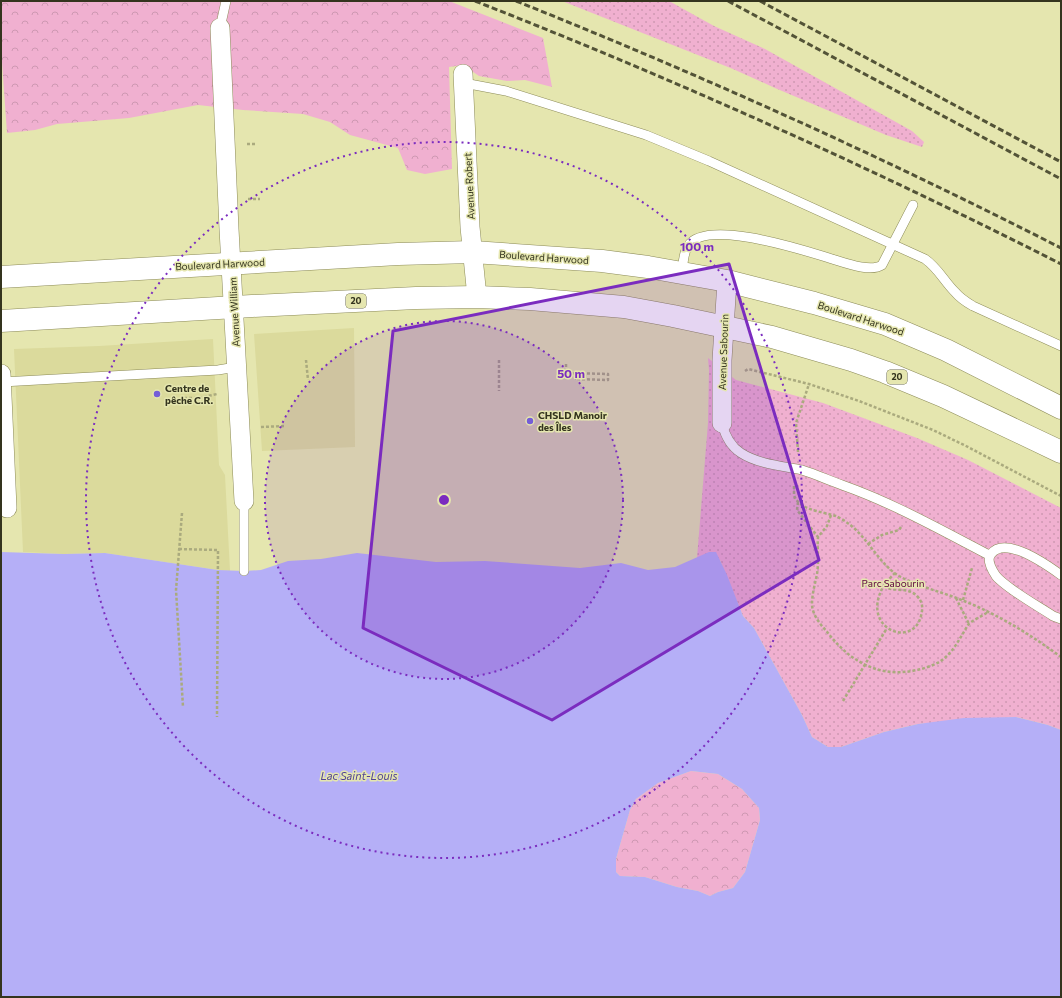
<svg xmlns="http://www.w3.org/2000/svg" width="1062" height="998" font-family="Commissioner,sans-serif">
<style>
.built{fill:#dbda9c}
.grass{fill:url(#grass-dots)}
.forest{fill:url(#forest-crowns)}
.water{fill:#b5aff7;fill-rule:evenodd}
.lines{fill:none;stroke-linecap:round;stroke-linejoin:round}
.lane-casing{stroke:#8c8b58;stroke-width:10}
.street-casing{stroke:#8c8b58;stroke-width:20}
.highway-casing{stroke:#8c8b58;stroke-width:23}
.path{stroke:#aaaa7e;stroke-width:2.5;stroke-dasharray:3 2;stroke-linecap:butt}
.lane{stroke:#fff;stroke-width:9}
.street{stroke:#fff;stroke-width:19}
.highway{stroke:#fff;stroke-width:22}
.rail{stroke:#535337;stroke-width:3;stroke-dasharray:6 3;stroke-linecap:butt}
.marked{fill:#7b2cbf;fill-opacity:0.2;stroke:#7b2cbf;stroke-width:3;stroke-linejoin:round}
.ring{fill:none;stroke:#7b2cbf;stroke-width:2;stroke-dasharray:2 4}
.poi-dot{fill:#745dd7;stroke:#e5e6af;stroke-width:1.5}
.labels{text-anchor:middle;stroke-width:3;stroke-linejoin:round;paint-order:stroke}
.shield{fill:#e5e6af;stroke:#69694a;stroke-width:1}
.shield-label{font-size:9px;font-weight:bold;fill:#34341e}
.street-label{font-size:10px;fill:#34341e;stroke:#e5e6af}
.poi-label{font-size:10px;font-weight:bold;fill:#34341e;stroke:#e5e6af;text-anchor:start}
.park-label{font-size:10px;fill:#5d033e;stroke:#e5e6af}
.water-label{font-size:11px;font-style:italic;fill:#504294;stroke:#e5e6af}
.centre{fill:#7b2cbf;stroke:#e5e6af;stroke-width:2}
.ring-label{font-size:12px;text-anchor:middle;font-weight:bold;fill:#7b2cbf;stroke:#e5e6af;stroke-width:3;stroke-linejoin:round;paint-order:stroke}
</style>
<defs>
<pattern id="grass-dots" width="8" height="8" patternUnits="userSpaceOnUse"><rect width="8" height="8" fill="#f0b0d0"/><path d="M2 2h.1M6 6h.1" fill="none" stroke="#ce98b2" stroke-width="1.8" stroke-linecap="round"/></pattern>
<pattern id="forest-crowns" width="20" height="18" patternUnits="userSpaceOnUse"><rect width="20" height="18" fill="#f0b0d0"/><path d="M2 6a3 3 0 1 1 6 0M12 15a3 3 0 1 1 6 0" fill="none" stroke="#ce98b2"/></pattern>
</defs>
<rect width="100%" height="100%" fill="#e5e6af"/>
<path class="built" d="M 354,328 L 355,447 L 262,451 L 254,334 Z
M 213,339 L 219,465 L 225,475 L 230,571 L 218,570 L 105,553 L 64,554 L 23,552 L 14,349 L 99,346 Z"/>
<path class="grass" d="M 562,1 L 669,1 L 714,26 L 765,49 L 912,131 L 924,142 L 922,147 L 886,135 L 775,88 L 733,69 Z
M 708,358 L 736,380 L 823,403 L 917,438 L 968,460 L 1061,508 L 1061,730 L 1048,725 L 1016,717 L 918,724 L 884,732 L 841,747 L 828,747 L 812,737 L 802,715 L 754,628 L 743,616 L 720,560 L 697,558 L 708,423 L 709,370 Z"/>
<path class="forest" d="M 1,1 L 449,1 L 543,38 L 552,87 L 525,80 L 507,81 L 479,76 L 463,65 L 449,67 L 452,169 L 425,174 L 407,170 L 398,148 L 350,135 L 330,122 L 303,114 L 243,110 L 198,105 L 129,118 L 57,124 L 35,130 L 7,133 L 1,48 Z
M 691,771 L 718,774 L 742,789 L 759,808 L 760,820 L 745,872 L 733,888 L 718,892 L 710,896 L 698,891 L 677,887 L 645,877 L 620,876 L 616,872 L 616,859 L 630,810 L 636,799 L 658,783 Z"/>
<path class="water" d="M 1,552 L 64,554 L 105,553 L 218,570 L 244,571 L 261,570 L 288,561 L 321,559 L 357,553 L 436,562 L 485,561 L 580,568 L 621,563 L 648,570 L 675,567 L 709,552 L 716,552 L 727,575 L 743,616 L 754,628 L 802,715 L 812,737 L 828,747 L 841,747 L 884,732 L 918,724 L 964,718 L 1016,717 L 1048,725 L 1061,730 L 1061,997 L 1,997 ZM 691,771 L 718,774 L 742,789 L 759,808 L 760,820 L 745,872 L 733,888 L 718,892 L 710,896 L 698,891 L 677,887 L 645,877 L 620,876 L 616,872 L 616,859 L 630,810 L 636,799 L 658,783 Z"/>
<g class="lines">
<defs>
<path id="lane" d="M 220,28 L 226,1
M 464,83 L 506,91 L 646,135 L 709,161 L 925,259 C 938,268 944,281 955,292 C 960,298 966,302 973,306 L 1061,346
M 682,273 C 683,265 683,253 688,246 C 705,218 803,250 829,258 C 843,262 870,273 882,265 L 913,205
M 2,382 L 218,370 L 236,367
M 722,423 C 725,436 730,446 741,453 C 758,464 782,466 802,470 C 815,474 828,480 842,485 C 893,503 941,530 989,555
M 244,571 L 244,501
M 1061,575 C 1047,565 1005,535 991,554 C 986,560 992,570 996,576 C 1007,589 1038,606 1053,616 L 1061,619"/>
<path id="street" d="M 220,28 L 229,229 L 244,501
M 463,74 L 470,227 L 477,297
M 1,374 L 7,508
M 722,423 L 722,360 L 727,281"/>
<path id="highway" d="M 1,277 L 398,254 L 473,252 L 602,261 L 648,267 L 727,281 L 814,303 L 885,324 L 946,350 L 1061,408
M 1,321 L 252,306 L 416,298 L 477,297 L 530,299 L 624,307 L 673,316 L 772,337 L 851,360 L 885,372 L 943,396 L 1061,452"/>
</defs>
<use href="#lane" class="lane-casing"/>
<use href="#street" class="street-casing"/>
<use href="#highway" class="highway-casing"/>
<path class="path" d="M 247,144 L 257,144
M 248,199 L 260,199
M 306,360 L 308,380
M 499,360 L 499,391
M 566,364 L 566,373 L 608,374 L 608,380 L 576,379
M 745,371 L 748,369 L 809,384 L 859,401 L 933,430 L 966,446 L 1061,496
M 184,398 L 199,398 L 217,394
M 261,427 L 285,426
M 798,452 L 796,423 L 809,384
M 794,486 C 794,489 794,492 794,495 C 798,510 824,512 836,516 C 840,518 845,521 849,524 C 867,537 880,565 899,576 C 919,587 943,592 964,601 C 999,615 1031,635 1061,657
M 798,502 L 797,510 L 818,537
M 182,513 L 176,590 L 183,707
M 831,515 L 827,526 L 818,537 C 817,550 819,562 817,574 C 815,584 812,594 812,604 C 812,615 821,625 828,633 C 855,668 890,682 933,665 C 951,658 958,641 968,625 C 972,620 983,616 988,612
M 868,544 L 882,535 L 899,530 L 901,527
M 179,549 L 218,550 L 217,717
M 884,586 C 894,593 907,586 917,596 C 923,602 923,608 921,616 C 913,649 860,629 883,587 C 886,582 891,577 895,573
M 956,598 L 969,624
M 963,600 L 972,568
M 843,701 L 887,628"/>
<use href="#lane" class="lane"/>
<use href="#street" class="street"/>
<use href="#highway" class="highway"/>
<path class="rail" d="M 475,1 C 674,79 870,167 1061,264
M 516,1 C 701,75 883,157 1061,248
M 728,1 L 1061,179
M 760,1 L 1061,162"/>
</g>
<path class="marked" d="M 729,264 L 819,560 L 552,720 L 363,628 L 393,331 Z"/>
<circle cx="444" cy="500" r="179" fill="#7b2cbf" fill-opacity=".12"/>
<g class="ring">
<circle cx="444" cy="500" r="179"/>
<circle cx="444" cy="500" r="358"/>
</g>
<g class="poi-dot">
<circle cx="157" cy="394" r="4"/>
<circle cx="530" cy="421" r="4"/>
</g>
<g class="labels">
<g class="shield">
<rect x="346" y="294" width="20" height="14" rx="3"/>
<rect x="887" y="370" width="20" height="14" rx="3"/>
</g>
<g class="shield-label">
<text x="356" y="304">20</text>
<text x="897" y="380">20</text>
</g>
<g class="street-label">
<text transform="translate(469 186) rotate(-93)" y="4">Avenue Robert</text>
<text transform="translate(544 257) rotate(4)" y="4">Boulevard Harwood</text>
<text transform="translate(220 264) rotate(-3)" y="4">Boulevard Harwood</text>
<text transform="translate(234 312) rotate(-93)" y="4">Avenue William</text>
<text transform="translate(861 318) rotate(18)" y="4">Boulevard Harwood</text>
<text transform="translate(723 352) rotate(-88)" y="4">Avenue Sabourin</text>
</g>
<g class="poi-label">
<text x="165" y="392">Centre de<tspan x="165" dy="12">pêche C.R.</tspan></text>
<text x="538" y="419">CHSLD Manoir<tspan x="538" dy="12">des Îles</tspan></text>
</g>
<g class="park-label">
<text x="893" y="587">Parc Sabourin</text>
</g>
<g class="water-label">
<text x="359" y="780">Lac Saint-Louis</text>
</g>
</g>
<circle cx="444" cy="500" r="6" class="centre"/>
<g class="ring-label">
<text x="697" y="251">100 m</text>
<text x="571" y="378">50 m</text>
</g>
<rect width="1062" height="998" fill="none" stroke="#34341e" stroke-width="4"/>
</svg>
